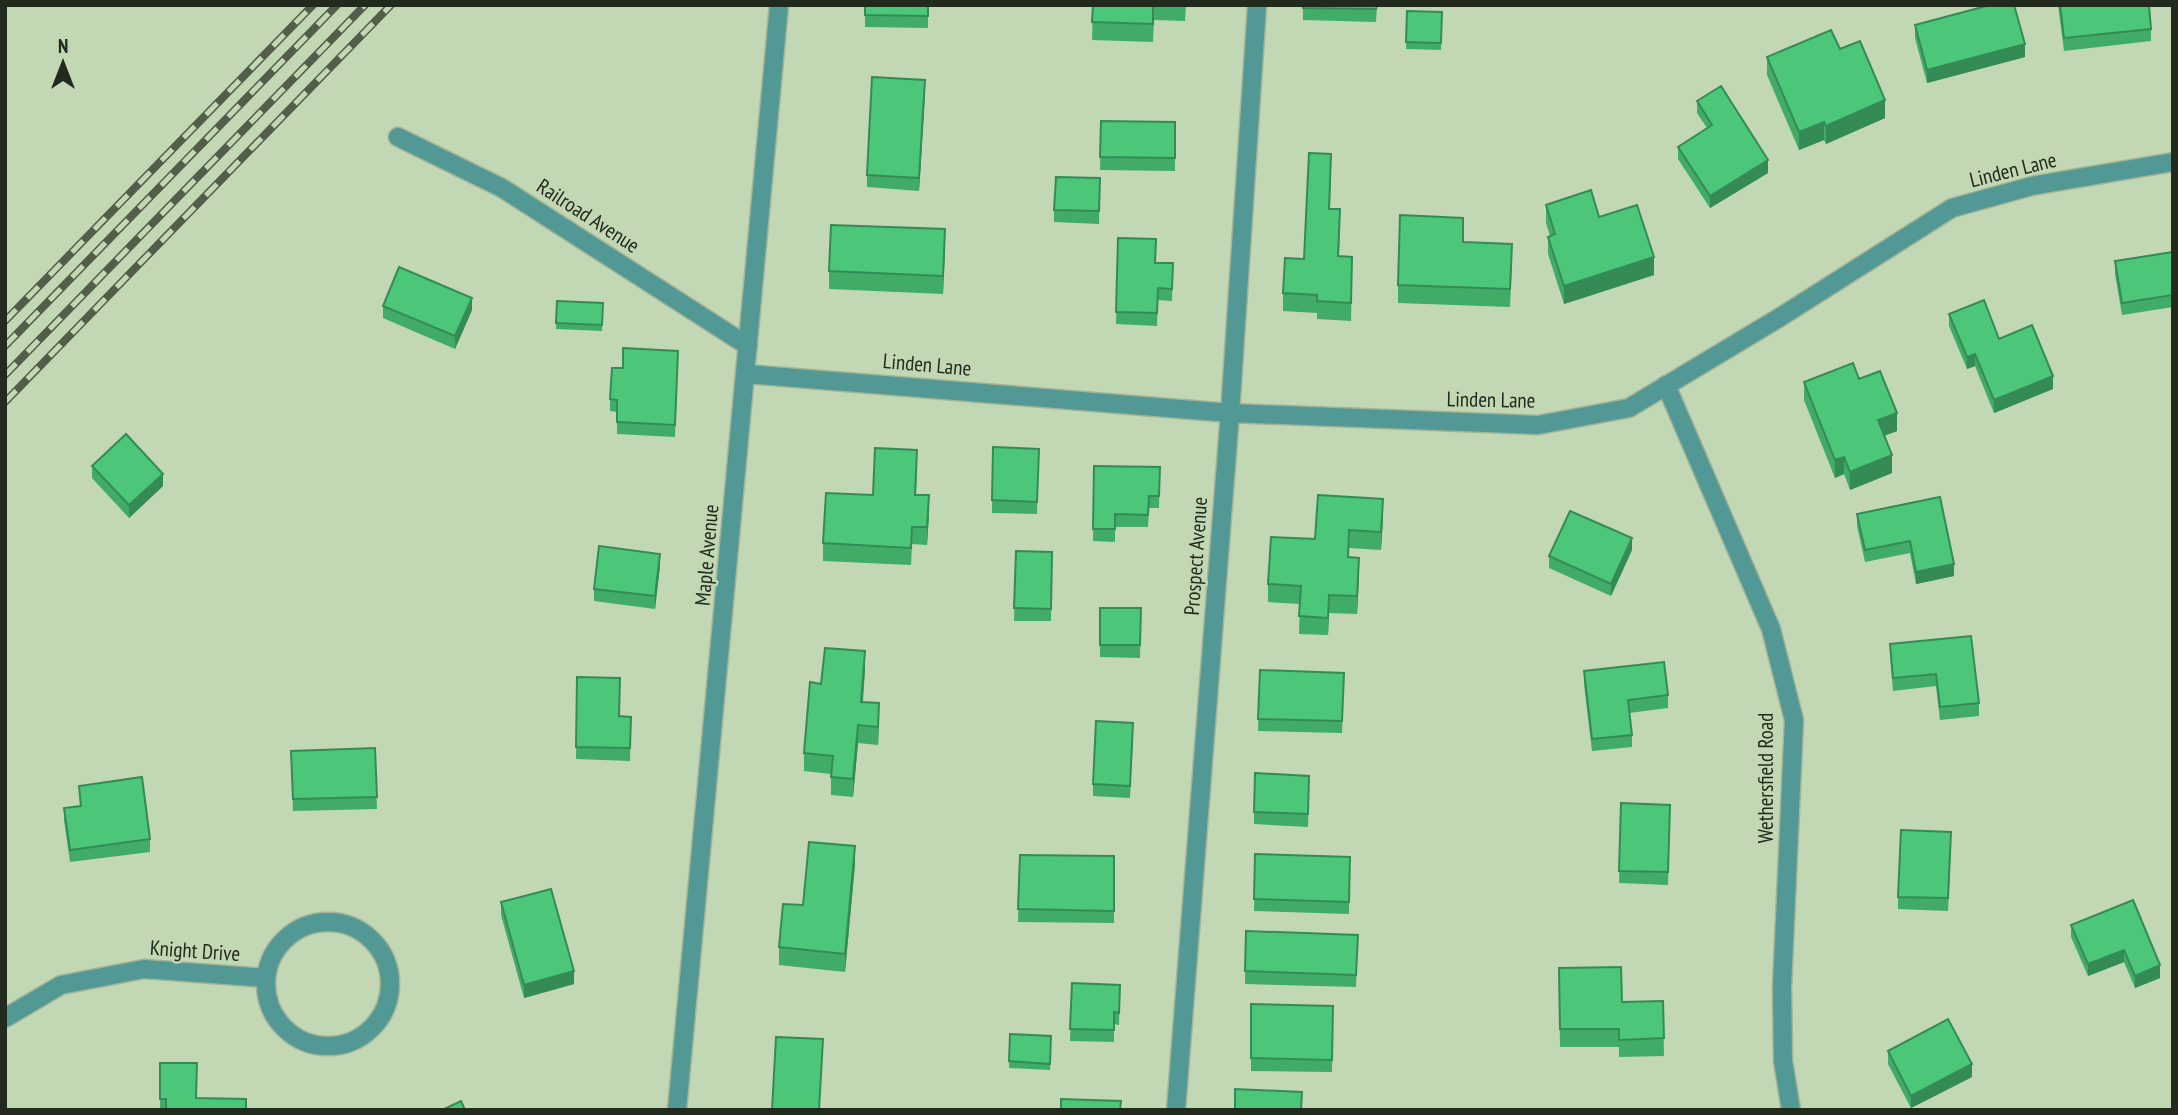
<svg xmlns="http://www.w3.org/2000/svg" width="2178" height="1115" font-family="'PT Sans Narrow',sans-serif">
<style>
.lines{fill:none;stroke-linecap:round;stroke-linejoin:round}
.minor-casing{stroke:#a2b496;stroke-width:21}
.minor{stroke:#529895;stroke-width:18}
.rail-casing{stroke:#525d4a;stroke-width:8}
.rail{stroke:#c2d7b4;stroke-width:5;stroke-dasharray:16;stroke-linecap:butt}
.wall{fill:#41ab68}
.shaded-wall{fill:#358b55}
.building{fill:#4cc779;stroke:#358b55;stroke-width:2}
.labels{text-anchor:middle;stroke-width:5;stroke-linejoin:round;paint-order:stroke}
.street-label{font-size:21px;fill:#222a1d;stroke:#c2d7b4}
</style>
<rect width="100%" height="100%" fill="#c2d7b4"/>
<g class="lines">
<defs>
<path id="minor" d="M 398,137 L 502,188 L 748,346
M 747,374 L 1230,413 L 1538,425 L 1629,408 L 1782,316 L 1952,208 L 2032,186 L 2173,162
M 1666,385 L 1771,629 L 1794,720 L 1782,987 L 1783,1061 L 1791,1110
M266 984a62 62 0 1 1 124 0a62 62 0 1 1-124 0Z
M 5,1018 L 61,985 L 144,969 L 266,978
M 677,1110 L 779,5
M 1176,1110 L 1230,413 L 1257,5"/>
</defs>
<use href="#minor" class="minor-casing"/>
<use href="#minor" class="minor"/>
<defs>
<path id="rail" d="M 5,321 L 313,5
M 5,346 L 337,5
M 5,375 L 365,5
M 5,402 L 391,5"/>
</defs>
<use href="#rail" class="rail-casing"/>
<use href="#rail" class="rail"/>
</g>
<path class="wall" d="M 865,5 L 928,5 L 928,28 L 865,27 Z
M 1093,5 L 1186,5 L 1185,21 L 1154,20 L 1153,42 L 1092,40 Z
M 1303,5 L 1377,5 L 1376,22 L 1303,20 Z
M 2058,5 L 2149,5 L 2151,29 L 2151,41 L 2064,51 Z
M 1407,11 L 1442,12 L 1441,50 L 1406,49 Z
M 1915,25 L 2025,57 L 1927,83 L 1915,38 Z
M 1840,49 L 1885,118 L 1826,144 L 1824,140 L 1799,150 L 1767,75 L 1767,57 Z
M 925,92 L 919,191 L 867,187 L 867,175 Z
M 1697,101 L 1768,173 L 1710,208 L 1678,159 L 1678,147 L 1707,128 L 1697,113 Z
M 1101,121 L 1175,122 L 1175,171 L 1100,170 Z
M 1331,171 L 1330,209 L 1340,227 L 1339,256 L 1352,275 L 1351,321 L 1317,319 L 1317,313 L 1283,311 L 1283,293 L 1304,259 Z
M 1100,178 L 1099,224 L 1054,222 L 1054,210 Z
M 1546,205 L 1599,217 L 1654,275 L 1564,304 L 1548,254 L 1548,237 L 1550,236 L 1546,223 Z
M 1118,238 L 1155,263 L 1173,263 L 1172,301 L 1158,300 L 1157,326 L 1116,324 Z
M 1463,242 L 1512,262 L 1510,307 L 1398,303 L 1398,285 Z
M 945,247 L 943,294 L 829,289 L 829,271 Z
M 2173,252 L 2173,307 L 2122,315 L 2115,274 L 2115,261 Z
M 557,301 L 603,303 L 602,331 L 556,329 Z
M 383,306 L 472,310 L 455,349 L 383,318 Z
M 1949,314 L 1999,339 L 2053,389 L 1994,413 L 1975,366 L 1967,369 L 1949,326 Z
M 678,363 L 675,437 L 617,434 L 617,412 L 610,411 L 610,399 L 623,368 Z
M 1859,379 L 1897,431 L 1884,436 L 1892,473 L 1850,490 L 1844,474 L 1835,478 L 1804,400 L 1804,382 Z
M 993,447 L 1039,449 L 1037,514 L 992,513 Z
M 92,466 L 163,486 L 129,518 L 92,478 Z
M 1094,466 L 1160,467 L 1159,508 L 1149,508 L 1148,527 L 1115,527 L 1115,542 L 1093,541 Z
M 917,468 L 916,495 L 929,513 L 927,545 L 912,544 L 911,565 L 823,561 L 823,543 L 873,495 Z
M 1940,497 L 1954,576 L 1916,584 L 1910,553 L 1865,562 L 1857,526 L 1857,514 Z
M 1383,517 L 1381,550 L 1349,548 L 1349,557 L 1359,576 L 1357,614 L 1329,613 L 1328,635 L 1299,634 L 1300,604 L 1268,602 L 1268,584 L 1315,539 Z
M 1632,550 L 1611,596 L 1549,568 L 1549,556 Z
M 1016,551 L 1052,552 L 1051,621 L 1014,621 Z
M 660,566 L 655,609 L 594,601 L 594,589 Z
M 1100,608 L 1141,608 L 1140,658 L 1100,657 Z
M 1971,636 L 1979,703 L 1979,716 L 1940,720 L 1936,686 L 1893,691 L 1890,656 L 1890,644 Z
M 865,669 L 863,702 L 879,721 L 878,745 L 858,743 L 853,797 L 831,795 L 831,774 L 804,771 L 804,753 L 821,684 Z
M 1260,670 L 1344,673 L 1342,733 L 1258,731 Z
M 1584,671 L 1668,695 L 1668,708 L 1629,713 L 1632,735 L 1632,747 L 1592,751 L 1584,684 Z
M 577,677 L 619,716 L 631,717 L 630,761 L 576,759 Z
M 1133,735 L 1130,798 L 1093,796 L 1093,784 Z
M 375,748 L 377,809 L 293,811 L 291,751 Z
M 79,786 L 150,839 L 150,852 L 70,862 L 64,820 L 64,808 L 80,806 Z
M 1309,788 L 1308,827 L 1254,824 L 1254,812 Z
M 1621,803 L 1670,805 L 1668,885 L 1619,883 Z
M 1951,844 L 1948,911 L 1898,909 L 1898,897 Z
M 1255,854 L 1350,857 L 1349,914 L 1254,911 Z
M 1020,855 L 1114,856 L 1114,923 L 1018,922 Z
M 855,864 L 845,972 L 779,965 L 779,947 L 803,905 Z
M 501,902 L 574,984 L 524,998 L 501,915 Z
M 2071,925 L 2160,965 L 2160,978 L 2135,988 L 2124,962 L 2088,976 L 2071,937 Z
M 1246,931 L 1358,935 L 1356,987 L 1245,984 Z
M 1559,968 L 1622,1002 L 1663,1001 L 1664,1056 L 1619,1057 L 1619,1047 L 1560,1047 Z
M 1072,983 L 1120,985 L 1119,1025 L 1114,1024 L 1114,1042 L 1070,1041 Z
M 1251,1004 L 1333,1006 L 1332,1072 L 1251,1071 Z
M 1010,1034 L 1051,1036 L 1050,1070 L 1009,1068 Z
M 1888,1051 L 1972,1077 L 1911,1108 L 1888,1064 Z
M 160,1063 L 196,1098 L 246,1110 L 160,1110 Z"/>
<path class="shaded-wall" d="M 2025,44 L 2025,57 L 1927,83 L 1927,70 Z
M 925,80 L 925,92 L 919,191 L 919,178 Z
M 1885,100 L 1885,118 L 1826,144 L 1826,126 Z
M 1824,122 L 1824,140 L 1799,150 L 1799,132 Z
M 1768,160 L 1768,173 L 1710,208 L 1710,196 Z
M 945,229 L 945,247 L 943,294 L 943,276 Z
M 1654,257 L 1654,275 L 1564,304 L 1564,286 Z
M 472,298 L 472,310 L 455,349 L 455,336 Z
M 1975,354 L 1975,366 L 1967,369 L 1967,357 Z
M 2053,376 L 2053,389 L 1994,413 L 1994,400 Z
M 1897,413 L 1897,431 L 1878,438 L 1878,420 Z
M 1892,455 L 1892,473 L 1850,490 L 1850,472 Z
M 1844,457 L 1844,474 L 1835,478 L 1835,460 Z
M 163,474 L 163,486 L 129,518 L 129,505 Z
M 929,495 L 929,513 L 927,545 L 927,527 Z
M 1383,499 L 1383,517 L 1381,550 L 1381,532 Z
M 1632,538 L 1632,550 L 1611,596 L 1611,584 Z
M 660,554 L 660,566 L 655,609 L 655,596 Z
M 1359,558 L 1359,576 L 1357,614 L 1357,596 Z
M 1954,564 L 1954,576 L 1916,584 L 1916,572 Z
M 1329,595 L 1329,613 L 1328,635 L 1328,618 Z
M 865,651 L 865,669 L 861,720 L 861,702 Z
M 879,703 L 879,721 L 878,745 L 878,727 Z
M 858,725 L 858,743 L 853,797 L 853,779 Z
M 855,846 L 855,864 L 845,972 L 845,954 Z
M 2124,950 L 2124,962 L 2088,976 L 2088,964 Z
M 2160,965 L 2160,978 L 2135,988 L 2135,976 Z
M 574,971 L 574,984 L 524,998 L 524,985 Z
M 1972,1064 L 1972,1077 L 1911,1108 L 1911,1096 Z"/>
<path class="building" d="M 865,5 L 928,5 L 928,16 L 865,15 Z
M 1093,5 L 1153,5 L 1153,24 L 1092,22 Z
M 1303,5 L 1377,5 L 1376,9 L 1303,8 Z
M 1990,5 L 2014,5 L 2025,44 L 1927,70 L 1915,25 Z
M 2060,5 L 2149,5 L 2151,29 L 2064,38 Z
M 1407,11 L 1442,12 L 1441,43 L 1406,42 Z
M 1831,30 L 1840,49 L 1860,41 L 1885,100 L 1826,126 L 1824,122 L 1799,132 L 1767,57 Z
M 872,77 L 925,80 L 919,178 L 867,175 Z
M 1721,86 L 1768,160 L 1710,196 L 1678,147 L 1712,125 L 1697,101 Z
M 1101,121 L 1175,122 L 1175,158 L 1100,157 Z
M 1309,153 L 1331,154 L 1329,209 L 1340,209 L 1338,256 L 1352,257 L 1351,303 L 1317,301 L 1317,295 L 1283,293 L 1285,258 L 1304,259 Z
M 1056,177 L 1100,178 L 1099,211 L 1054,210 Z
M 1591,190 L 1599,217 L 1637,205 L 1654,257 L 1564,286 L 1548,237 L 1555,234 L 1546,205 Z
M 1400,215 L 1463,218 L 1463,242 L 1512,244 L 1510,289 L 1398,285 Z
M 831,225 L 945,229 L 943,276 L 829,271 Z
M 1118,238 L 1156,239 L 1155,263 L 1173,263 L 1172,289 L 1158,288 L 1157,313 L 1116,312 Z
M 2173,252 L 2173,295 L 2122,303 L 2115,261 Z
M 399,267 L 472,298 L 455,336 L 383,306 Z
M 1984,300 L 1999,339 L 2032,325 L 2053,376 L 1994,400 L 1975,354 L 1967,357 L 1949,314 Z
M 557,301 L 603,303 L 602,325 L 556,323 Z
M 623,348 L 678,351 L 675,425 L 617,422 L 617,400 L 610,399 L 612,368 L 623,368 Z
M 1853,363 L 1859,379 L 1880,371 L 1897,413 L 1878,420 L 1892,455 L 1850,472 L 1844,457 L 1835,460 L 1804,382 Z
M 126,434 L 163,474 L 129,505 L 92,466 Z
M 993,447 L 1039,449 L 1037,502 L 992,500 Z
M 875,448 L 917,450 L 915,495 L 929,495 L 927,527 L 912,527 L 911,548 L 823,543 L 826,493 L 873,495 Z
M 1094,466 L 1160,467 L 1159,496 L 1149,496 L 1148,515 L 1115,514 L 1115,529 L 1093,529 Z
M 1318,495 L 1383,499 L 1381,532 L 1349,530 L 1348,557 L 1359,558 L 1357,596 L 1329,595 L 1328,618 L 1299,616 L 1301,586 L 1268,584 L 1271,537 L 1315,539 Z
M 1940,497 L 1954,564 L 1916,572 L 1910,541 L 1865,550 L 1857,514 Z
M 1570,511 L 1632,538 L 1611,584 L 1549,556 Z
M 599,546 L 660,554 L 655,596 L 594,589 Z
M 1016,551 L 1052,552 L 1051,609 L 1014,608 Z
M 1100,608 L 1141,608 L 1140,645 L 1100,645 Z
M 1971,636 L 1979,703 L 1940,707 L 1936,674 L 1893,678 L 1890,644 Z
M 825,648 L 865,651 L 861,702 L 879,703 L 878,727 L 858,725 L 853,779 L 831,777 L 833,756 L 804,753 L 810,682 L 821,684 Z
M 1664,662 L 1668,695 L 1628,700 L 1632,735 L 1592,739 L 1584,671 Z
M 1260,670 L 1344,673 L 1342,721 L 1258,719 Z
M 577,677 L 620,678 L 619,716 L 631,717 L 630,748 L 576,747 Z
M 1096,721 L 1133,723 L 1130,786 L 1093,784 Z
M 375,748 L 377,797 L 293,799 L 291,751 Z
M 1255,773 L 1309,776 L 1308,814 L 1254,812 Z
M 142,777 L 150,839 L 70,850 L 64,808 L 81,806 L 79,786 Z
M 1621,803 L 1670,805 L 1668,872 L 1619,871 Z
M 1901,830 L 1951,832 L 1948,898 L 1898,897 Z
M 809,842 L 855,846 L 845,954 L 779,947 L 783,904 L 803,905 Z
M 1255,854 L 1350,857 L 1349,902 L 1254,899 Z
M 1020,855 L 1114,856 L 1114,911 L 1018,909 Z
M 551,889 L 574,971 L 524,985 L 501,902 Z
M 2133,900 L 2160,965 L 2135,976 L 2124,950 L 2088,964 L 2071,925 Z
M 1246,931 L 1358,935 L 1356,975 L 1245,971 Z
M 1621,967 L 1622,1002 L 1663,1001 L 1664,1038 L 1619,1040 L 1619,1029 L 1560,1029 L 1559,968 Z
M 1072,983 L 1120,985 L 1119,1013 L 1114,1012 L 1114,1030 L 1070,1029 Z
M 1251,1004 L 1333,1006 L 1332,1060 L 1251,1058 Z
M 1948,1019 L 1972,1064 L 1911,1096 L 1888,1051 Z
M 1010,1034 L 1051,1036 L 1050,1064 L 1009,1061 Z
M 776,1037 L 823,1039 L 819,1110 L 772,1110 Z
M 160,1063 L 197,1063 L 196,1098 L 246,1099 L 246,1110 L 166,1110 L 166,1099 L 160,1099 Z
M 1235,1089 L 1302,1092 L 1301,1110 L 1235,1110 Z
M 1061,1099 L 1121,1101 L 1120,1110 L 1061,1110 Z
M 461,1101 L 465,1110 L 442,1110 Z"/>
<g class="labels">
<g class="street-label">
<text transform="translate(2013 170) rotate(-14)" y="7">Linden Lane</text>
<text transform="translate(588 216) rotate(33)" y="7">Railroad Avenue</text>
<text transform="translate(927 365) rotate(5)" y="7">Linden Lane</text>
<text transform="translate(1491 400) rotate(1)" y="7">Linden Lane</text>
<text transform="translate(707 555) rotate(-85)" y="7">Maple Avenue</text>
<text transform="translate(1196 556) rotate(-86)" y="7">Prospect Avenue</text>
<text transform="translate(1766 778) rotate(-90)" y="7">Wethersfield Road</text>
<text transform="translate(195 951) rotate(4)" y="7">Knight Drive</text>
</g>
</g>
<rect width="2178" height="1115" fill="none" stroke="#222a1d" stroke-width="14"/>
<g transform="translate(63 63)" stroke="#c2d7b4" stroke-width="5" paint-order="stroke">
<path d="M0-5L12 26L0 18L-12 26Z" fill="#222a1d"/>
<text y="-10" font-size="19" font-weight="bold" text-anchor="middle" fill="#222a1d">N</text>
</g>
</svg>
